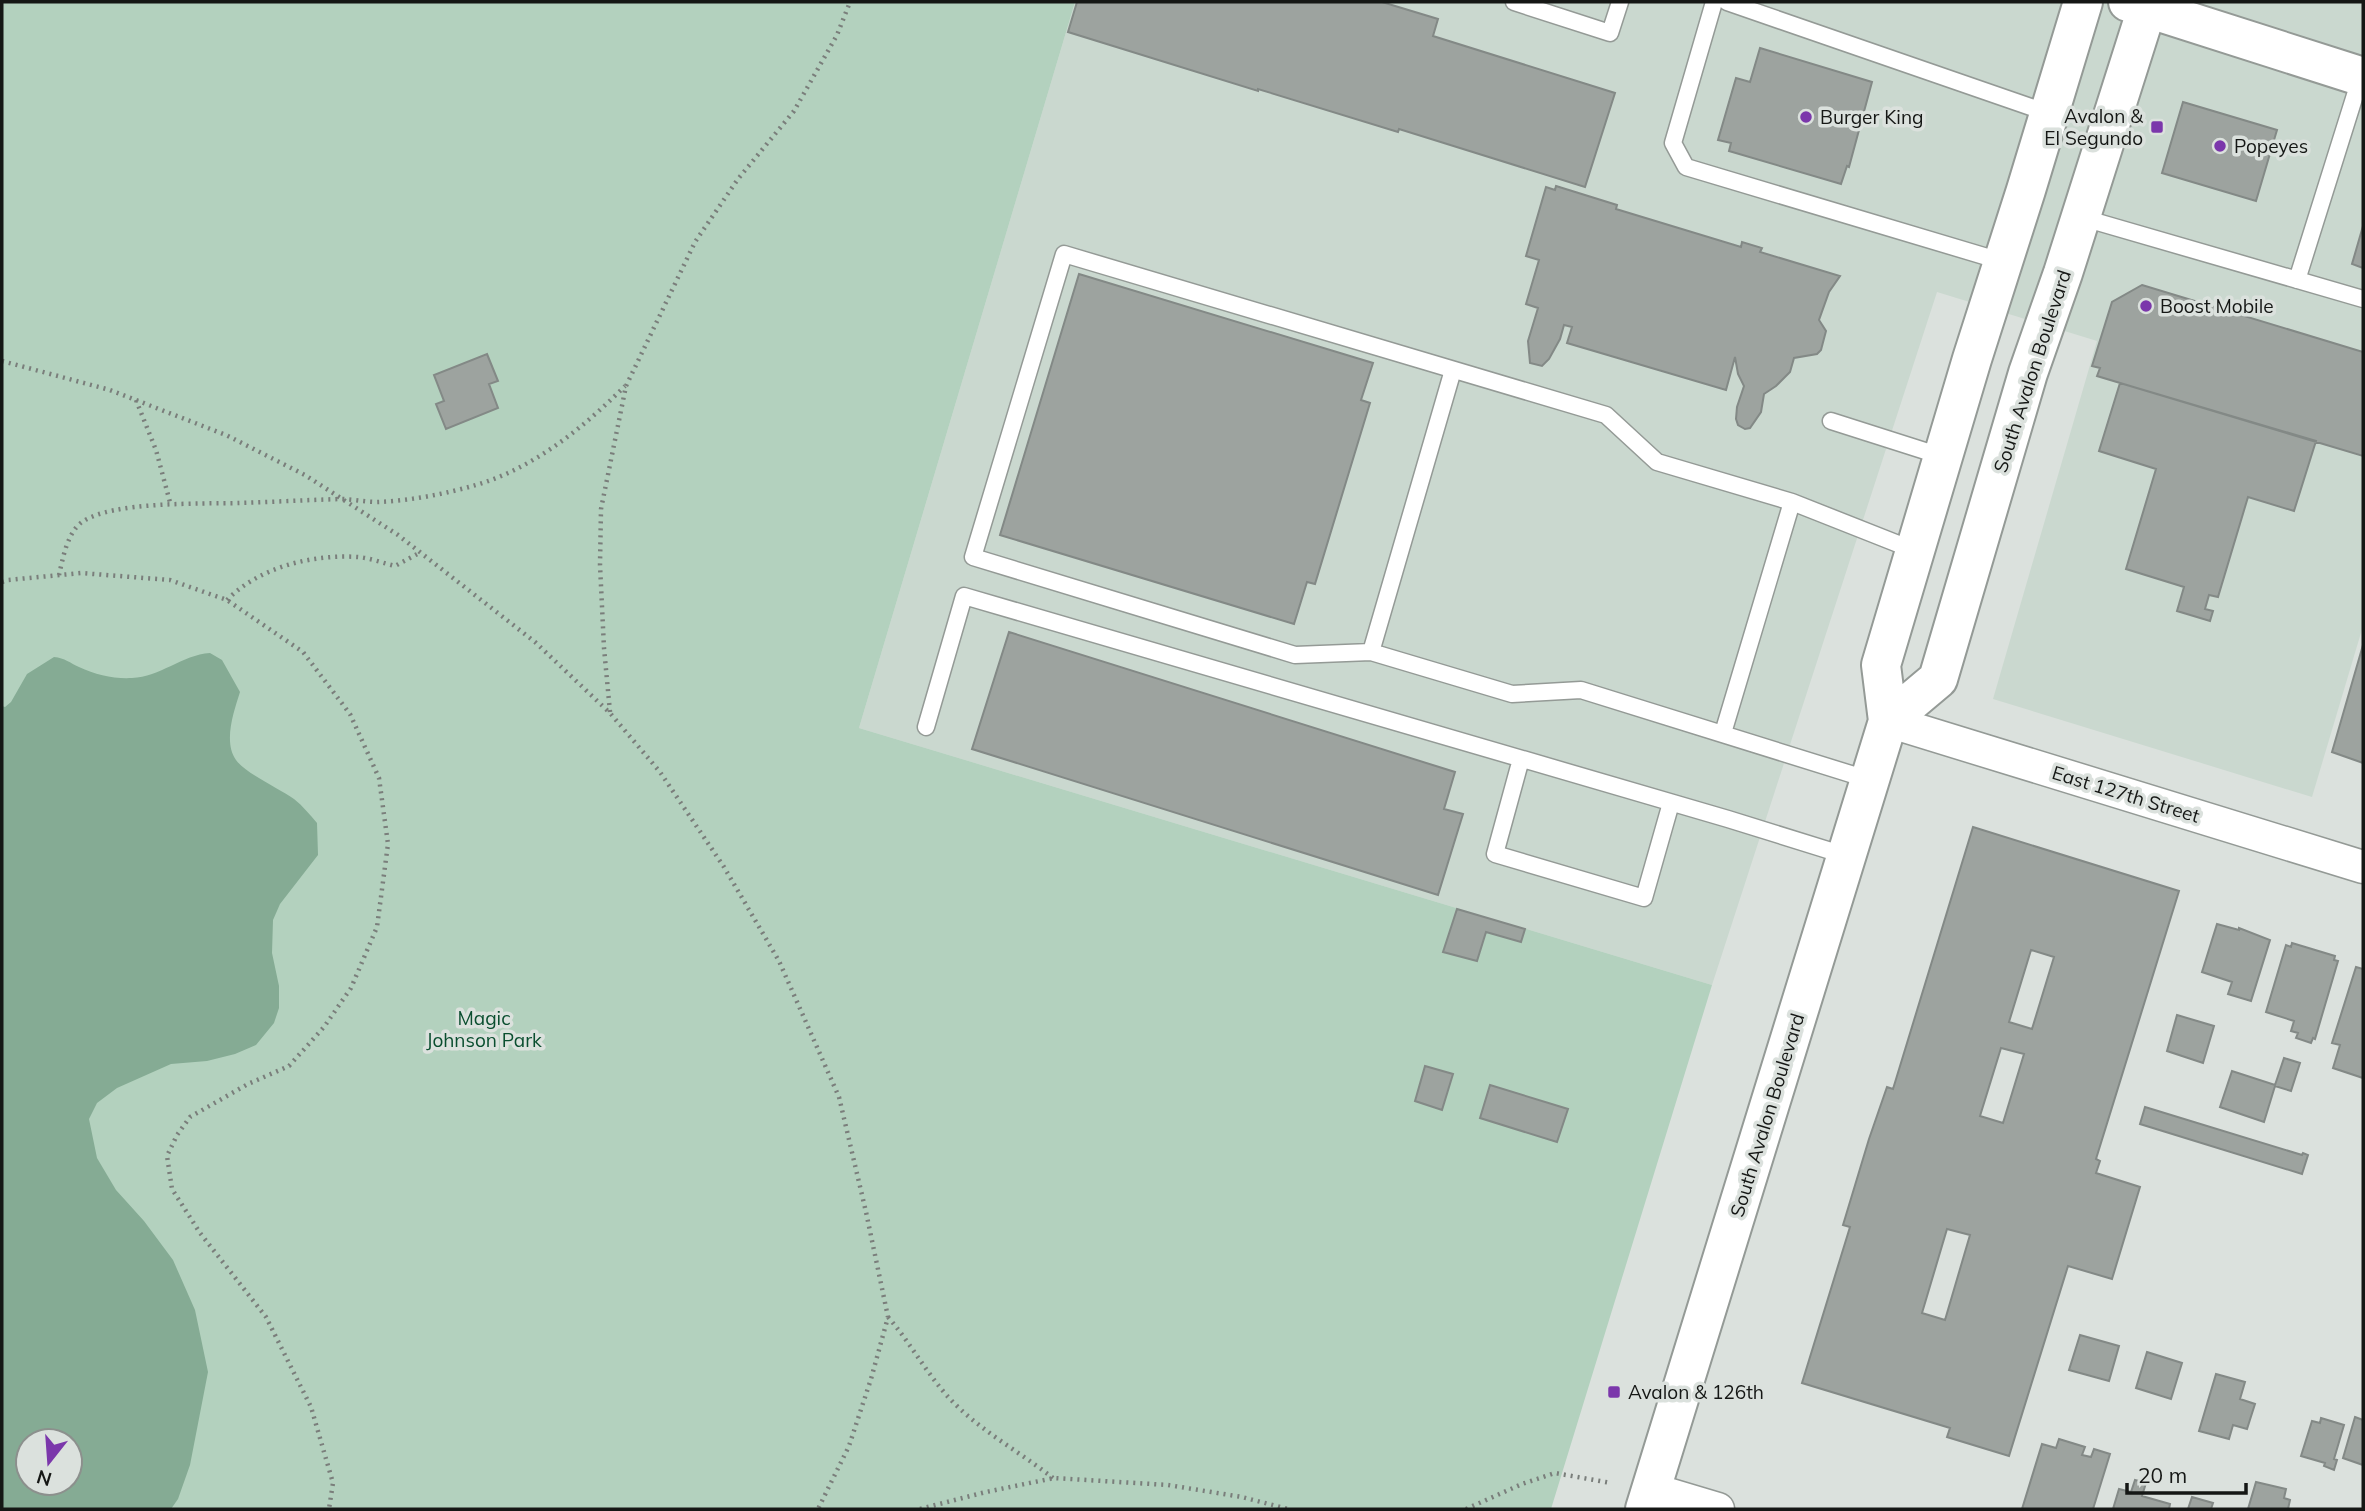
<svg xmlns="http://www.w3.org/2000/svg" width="2365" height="1511" font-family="Mulish,sans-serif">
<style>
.built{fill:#cad8cf}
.green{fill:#b3d1be;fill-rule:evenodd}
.water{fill:#85ab94;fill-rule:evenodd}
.building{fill:#9da39f;stroke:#838986;stroke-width:2;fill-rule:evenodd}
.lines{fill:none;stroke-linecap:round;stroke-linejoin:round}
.service-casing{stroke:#949a96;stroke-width:19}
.minor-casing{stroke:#949a96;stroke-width:35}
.secondary-casing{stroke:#949a96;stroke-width:42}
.primary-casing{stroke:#949a96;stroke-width:42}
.path{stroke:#7a7e7b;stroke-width:4.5;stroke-dasharray:2 5;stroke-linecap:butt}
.service{stroke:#fff;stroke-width:16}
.minor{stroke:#fff;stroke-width:32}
.secondary{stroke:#fff;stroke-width:38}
.primary{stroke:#fff;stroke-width:38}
.poi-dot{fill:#7b37ab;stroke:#dbe1dd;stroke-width:2.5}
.labels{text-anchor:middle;stroke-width:7;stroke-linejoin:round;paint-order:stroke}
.poi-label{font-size:19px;fill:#151715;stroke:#dbe1dd;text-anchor:start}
.street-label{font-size:19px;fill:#151715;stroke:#dbe1dd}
.park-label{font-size:19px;fill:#0a4e2f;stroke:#dbe1dd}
</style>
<rect width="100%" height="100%" fill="#dbe1dd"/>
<path class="built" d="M 1075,2 L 2363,2 L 2363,626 L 2312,797 L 1993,699 L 2097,341 L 1937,292 L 1712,985 L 859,728 Z"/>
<path class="green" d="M 2,2 L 1075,2 L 859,728 L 1712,985 L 1551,1509 L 2,1509 ZM 28,1441 L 70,1441 L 70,1483 L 28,1483 Z"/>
<path class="water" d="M 210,653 L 222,660 L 240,692 C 234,711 223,742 236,760 C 245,773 280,789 294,799 C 303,806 310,815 317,823 L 318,855 L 280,904 L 273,920 L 272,953 L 279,986 L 279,1008 L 274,1023 L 256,1045 L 235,1054 L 207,1061 L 171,1064 L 117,1088 L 97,1103 L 89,1119 L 97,1158 L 116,1190 L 144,1221 L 173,1260 L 195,1310 L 208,1372 L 190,1465 L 178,1499 L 171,1509 L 2,1509 L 2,706 L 5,707 L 11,702 L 27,674 L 54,657 C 65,658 70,663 79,667 C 96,675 114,679 132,678 C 160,677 182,655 210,653 ZM 28,1441 L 70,1441 L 70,1483 L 28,1483 Z"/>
<path class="building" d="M 1077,2 L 1382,2 L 1438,19 L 1433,36 L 1615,93 L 1585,187 L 1399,129 L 1398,132 L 1258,89 L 1258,91 L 1068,32 Z
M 1760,48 L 1872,82 L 1849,167 L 1847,166 L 1841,184 L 1729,151 L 1731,143 L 1718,140 L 1736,78 L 1750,82 Z
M 2183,102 L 2277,130 L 2256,201 L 2162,173 Z
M 1556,186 L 1617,205 L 1616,209 L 1741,247 L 1742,242 L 1762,248 L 1760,252 L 1840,276 L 1829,292 L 1819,320 L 1826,331 L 1821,350 L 1817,354 L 1794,358 L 1790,372 L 1776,386 L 1764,394 L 1761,412 L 1750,428 L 1745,429 L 1738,425 L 1736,419 L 1737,407 L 1744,386 L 1738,374 L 1735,357 L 1726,390 L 1567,343 L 1572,327 L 1564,325 L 1560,339 L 1549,359 L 1542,366 L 1530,363 L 1528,341 L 1538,308 L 1526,304 L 1539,260 L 1526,256 L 1546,187 L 1555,190 Z
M 2363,226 L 2363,268 L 2352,264 Z
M 1079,274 L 1373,363 L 1361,400 L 1370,403 L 1315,584 L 1307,582 L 1294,624 L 1000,535 Z
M 2142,285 L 2363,352 L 2363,456 L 2097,376 L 2100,368 L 2092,366 L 2112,302 Z
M 487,354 L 498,381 L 489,384 L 498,408 L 446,429 L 436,404 L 444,401 L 434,375 Z
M 2120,383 L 2316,441 L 2294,511 L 2248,497 L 2218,597 L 2209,595 L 2205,609 L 2213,611 L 2210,621 L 2177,611 L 2184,587 L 2126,569 L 2156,469 L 2099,451 Z
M 1009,632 L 1455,772 L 1444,809 L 1463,814 L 1438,895 L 972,749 Z
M 2363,645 L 2363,763 L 2332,752 Z
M 1973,827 L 2179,891 L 2096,1159 L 2100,1161 L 2096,1173 L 2140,1187 L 2112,1279 L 2068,1266 L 2009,1456 L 1947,1437 L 1950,1428 L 1802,1383 L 1850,1227 L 1843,1225 L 1869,1139 L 1887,1087 L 1893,1089 ZM 2031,950 L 2054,957 L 2032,1029 L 2009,1022 ZM 2001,1048 L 2024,1054 L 2003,1123 L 1980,1116 ZM 1947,1229 L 1970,1235 L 1945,1320 L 1922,1313 Z
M 1457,909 L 1525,929 L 1521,942 L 1486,932 L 1477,961 L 1443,952 Z
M 2217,924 L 2239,930 L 2239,928 L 2270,940 L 2251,1001 L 2228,994 L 2232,982 L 2202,972 Z
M 2292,943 L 2335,956 L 2334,960 L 2338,961 L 2315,1039 L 2313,1038 L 2311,1043 L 2296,1038 L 2298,1033 L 2291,1031 L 2294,1021 L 2266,1012 L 2286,945 L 2291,947 Z
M 2356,967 L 2363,969 L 2363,1078 L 2333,1068 L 2340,1045 L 2332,1043 Z
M 2177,1015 L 2214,1026 L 2203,1063 L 2167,1051 Z
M 2284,1058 L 2300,1063 L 2291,1091 L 2275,1086 L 2264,1122 L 2220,1107 L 2232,1071 L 2275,1085 Z
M 1425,1066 L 1453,1074 L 1442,1110 L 1415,1101 Z
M 1490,1085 L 1568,1109 L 1557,1142 L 1480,1118 Z
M 2145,1107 L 2302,1155 L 2303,1153 L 2308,1155 L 2302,1174 L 2140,1124 Z
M 2080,1335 L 2119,1346 L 2109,1381 L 2069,1370 Z
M 2147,1352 L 2182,1363 L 2171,1399 L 2136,1388 Z
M 2216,1374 L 2245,1382 L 2240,1399 L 2255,1404 L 2247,1429 L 2233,1425 L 2229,1439 L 2199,1431 Z
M 2355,1417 L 2363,1420 L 2363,1465 L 2343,1458 Z
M 2321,1418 L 2344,1425 L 2334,1459 L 2337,1460 L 2334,1470 L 2324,1466 L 2325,1463 L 2301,1456 L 2312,1421 L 2320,1423 Z
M 2059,1439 L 2085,1447 L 2082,1455 L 2091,1457 L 2094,1449 L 2110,1454 L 2093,1509 L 2022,1509 L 2042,1444 L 2056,1448 Z
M 2135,1480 L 2146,1483 L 2142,1496 L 2170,1504 L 2169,1509 L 2113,1509 L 2119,1489 L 2131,1492 Z
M 2256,1482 L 2286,1489 L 2284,1498 L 2290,1500 L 2288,1509 L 2248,1509 Z
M 2192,1497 L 2213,1503 L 2211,1509 L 2188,1509 Z"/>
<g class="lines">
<defs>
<path id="service" d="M 1514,2 L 1610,33 L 1620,2
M 1714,2 L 1673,143 L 1686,167 L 2004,262
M 1727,2 L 2048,113
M 2080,217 L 2363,299
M 2297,280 L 2361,76
M 1831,421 L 1944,457
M 1371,652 L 1453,370
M 926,727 L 964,596 L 1728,819 L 1847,856
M 1723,733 L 1792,502
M 1521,759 L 1495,854 L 1644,898 L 1671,803
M 1870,780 L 1581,690 L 1512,694 L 1371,652 L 1295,655 L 973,557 L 1064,254 L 1606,415 L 1657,462 L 1792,502 L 1916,551"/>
<path id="minor" d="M 1888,721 L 2363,867
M 1651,1489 L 1718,1509"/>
<path id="secondary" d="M 1888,721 L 1938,679 L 2028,373 L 2063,273 L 2149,2
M 1645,1509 L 1888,721 L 1881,665 L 1972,359 L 2026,190 L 2083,2"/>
<path id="primary" d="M 2128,2 L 2363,77"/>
</defs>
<use href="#service" class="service-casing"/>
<use href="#minor" class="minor-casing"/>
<use href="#secondary" class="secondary-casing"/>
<use href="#primary" class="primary-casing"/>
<path class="path" d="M 2,361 L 110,390 L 226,435 L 305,475 L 398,535 L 535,642 L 610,713 L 660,772 L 724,867 L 779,961 L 839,1097 L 866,1212 L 888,1317 L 871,1379 L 849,1446 L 818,1509
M 136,400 L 156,450 L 171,506
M 59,575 C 63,558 67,533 82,522 C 112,501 201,504 239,503 C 272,502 306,500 340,499 C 352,499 364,502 377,502 C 409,501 445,494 476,485 C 534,468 583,428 625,386
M 2,582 L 8,580 L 81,573 L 170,580 L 227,600 L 303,652 L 350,714 L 379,778 L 388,844 L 377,927 L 351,988 L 324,1027 L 289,1066 L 248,1084 L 190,1117 L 177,1135 L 167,1156 L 172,1189 L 200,1233 L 266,1317 L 311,1407 L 333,1483 L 329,1509
M 227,600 C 259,567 313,554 358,557 C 370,558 383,563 395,566 L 421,552
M 610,712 L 604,648 L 600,565 L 601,509 L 626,386 L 695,242 L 738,179 L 794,111 L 837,35 L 850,2
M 888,1317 C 908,1340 923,1367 943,1391 C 973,1427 1016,1449 1053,1478
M 920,1509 L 986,1492 L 1054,1478 L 1168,1485 L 1242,1497 L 1288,1509
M 1466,1509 L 1522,1484 L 1555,1473 L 1611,1483"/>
<use href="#service" class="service"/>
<use href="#minor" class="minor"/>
<use href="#secondary" class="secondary"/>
<use href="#primary" class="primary"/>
</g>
<g class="poi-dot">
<circle cx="1806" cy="117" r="7"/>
<rect x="2150" y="120" width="14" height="14" rx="3.5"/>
<circle cx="2220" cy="146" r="7"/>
<circle cx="2146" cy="306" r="7"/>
<rect x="1607" y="1385" width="14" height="14" rx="3.5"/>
</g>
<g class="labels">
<g class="poi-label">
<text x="2143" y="123" text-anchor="end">Avalon &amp;<tspan x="2143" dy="22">El Segundo</tspan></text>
<text x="1820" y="124">Burger King</text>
<text x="2234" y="153">Popeyes</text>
<text x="2160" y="313">Boost Mobile</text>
<text x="1628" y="1399">Avalon &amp; 126th</text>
</g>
<g class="street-label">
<text transform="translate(2032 371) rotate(-72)" y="7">South Avalon Boulevard</text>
<text transform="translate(2126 794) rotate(17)" y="7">East 127th Street</text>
<text transform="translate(1767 1115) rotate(-73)" y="7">South Avalon Boulevard</text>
</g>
<g class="park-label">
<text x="484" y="1025">Magic<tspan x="484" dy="22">Johnson Park</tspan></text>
</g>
</g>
<rect width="2365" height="1511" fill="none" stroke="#151715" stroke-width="7"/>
<g transform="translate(49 1462) rotate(197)"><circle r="33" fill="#dbe1dd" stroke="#8c908d" stroke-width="2"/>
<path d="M0-5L12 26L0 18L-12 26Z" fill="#7b37ab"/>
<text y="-10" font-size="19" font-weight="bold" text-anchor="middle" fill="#151715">N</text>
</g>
<path d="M2127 1483v10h119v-10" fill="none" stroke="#151715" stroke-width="3.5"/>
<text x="2138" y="1483" font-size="21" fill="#151715" stroke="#dbe1dd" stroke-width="5" paint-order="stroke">20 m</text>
</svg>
